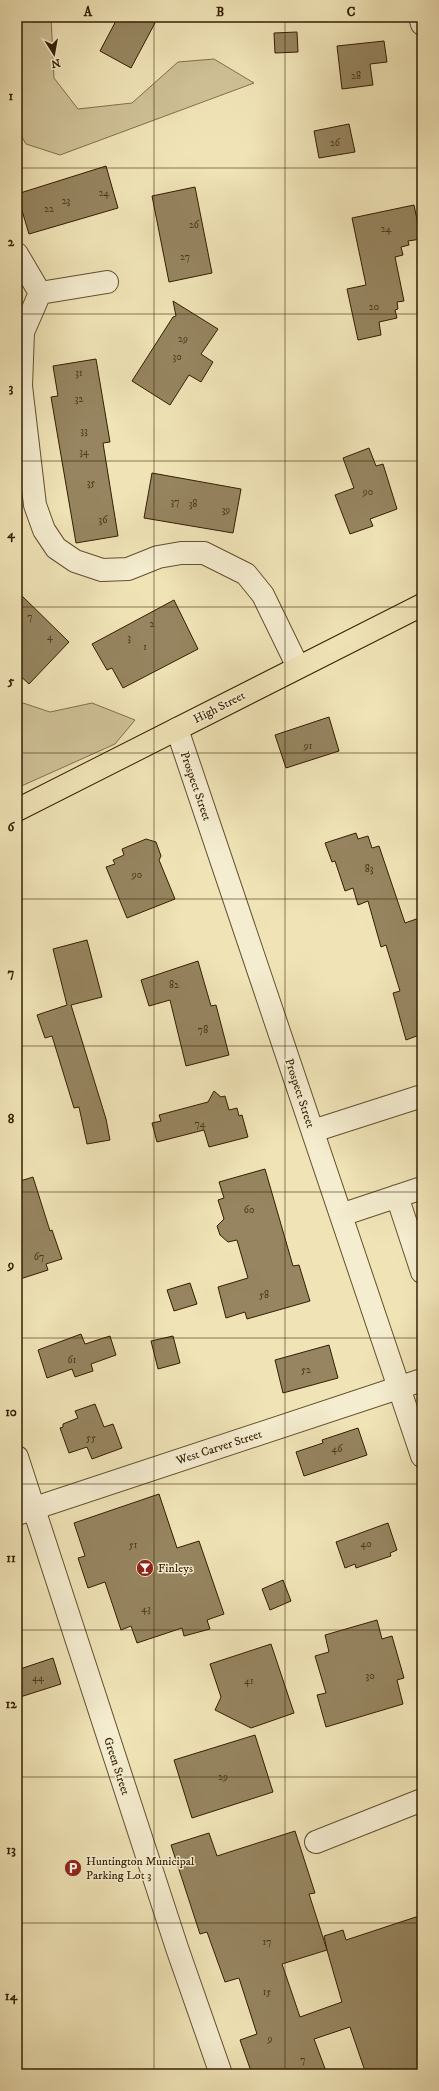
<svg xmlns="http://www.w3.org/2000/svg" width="439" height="2091" font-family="'IM FELL DW Pica',serif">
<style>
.green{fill:#d0c298;stroke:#82704d}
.building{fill:#968560;stroke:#341e02;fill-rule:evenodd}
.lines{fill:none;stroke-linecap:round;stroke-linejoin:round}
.minor-casing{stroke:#63502f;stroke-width:24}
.major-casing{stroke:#341e02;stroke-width:24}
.minor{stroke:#f5edd0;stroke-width:22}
.major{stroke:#f0e4b7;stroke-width:22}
.grid{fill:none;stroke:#341e02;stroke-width:1;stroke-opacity:0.55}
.labels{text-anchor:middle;stroke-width:3;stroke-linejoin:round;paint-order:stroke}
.number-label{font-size:10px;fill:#4c381a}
.street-label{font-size:12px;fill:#341e02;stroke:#f5edd0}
.poi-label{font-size:12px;fill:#341e02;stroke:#f5edd0;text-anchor:start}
.neatline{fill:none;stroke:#341e02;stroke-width:1.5}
.grid-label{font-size:13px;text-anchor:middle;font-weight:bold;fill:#341e02}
</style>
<rect width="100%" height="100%" fill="#f0e4b7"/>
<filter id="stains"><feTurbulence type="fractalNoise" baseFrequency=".005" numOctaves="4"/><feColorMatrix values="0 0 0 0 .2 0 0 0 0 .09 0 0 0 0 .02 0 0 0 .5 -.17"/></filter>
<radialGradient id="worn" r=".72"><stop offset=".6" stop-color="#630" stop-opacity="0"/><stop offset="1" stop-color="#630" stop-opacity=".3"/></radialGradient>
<path class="green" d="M 17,17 L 51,17 L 54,78 L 78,109 L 132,103 L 178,62 L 214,59 L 254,83 L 60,155 L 26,144 L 17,129 Z
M 17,701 L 50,712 L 92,703 L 135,720 L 115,744 L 17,788 Z"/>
<path class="building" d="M 118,17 L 145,17 L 155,23 L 131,68 L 100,51 Z
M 297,32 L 298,52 L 275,53 L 274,33 Z
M 384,41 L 387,62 L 370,64 L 373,85 L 342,89 L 337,46 Z
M 349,124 L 355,152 L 319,158 L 314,131 Z
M 106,166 L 118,208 L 29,234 L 17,194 Z
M 195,187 L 212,273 L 169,282 L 152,196 Z
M 414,205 L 421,239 L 408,241 L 409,245 L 401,247 L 403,255 L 395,257 L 404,301 L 397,302 L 398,309 L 395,310 L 397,318 L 379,322 L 381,335 L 358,340 L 347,289 L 366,285 L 352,218 Z
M 173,301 L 218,329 L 201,354 L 213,362 L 201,382 L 189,375 L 170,405 L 132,381 L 173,317 L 176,316 Z
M 96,359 L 110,442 L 103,443 L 118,536 L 76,543 L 51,397 L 58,396 L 53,366 Z
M 369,448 L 376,466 L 383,464 L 397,509 L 370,519 L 373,526 L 350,534 L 335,495 L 354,488 L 343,458 Z
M 152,473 L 241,489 L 233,533 L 144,518 Z
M 17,591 L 69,642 L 29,684 L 17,673 Z
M 174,600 L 198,649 L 123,688 L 112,668 L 107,670 L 92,644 Z
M 329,717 L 339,751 L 286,768 L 275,735 Z
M 356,833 L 358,839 L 368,836 L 372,848 L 379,846 L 405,923 L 422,917 L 422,1034 L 406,1040 L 393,993 L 400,991 L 386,945 L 381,947 L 368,901 L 358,905 L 353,888 L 345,891 L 335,861 L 332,862 L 325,843 Z
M 146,839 L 156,842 L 161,856 L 159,860 L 175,899 L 127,918 L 106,867 L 115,864 L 113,860 L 124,855 L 122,849 Z
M 87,940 L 102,997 L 71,1005 L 106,1119 L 110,1140 L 87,1144 L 79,1107 L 74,1108 L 52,1036 L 45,1038 L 37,1015 L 67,1005 L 53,949 Z
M 198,961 L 211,1006 L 216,1005 L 229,1055 L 186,1066 L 170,1000 L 149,1006 L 141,980 Z
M 214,1091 L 221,1097 L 225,1096 L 229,1110 L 237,1108 L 239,1116 L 242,1115 L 248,1137 L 209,1147 L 204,1130 L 157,1142 L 152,1123 L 161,1121 L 159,1115 L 208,1102 Z
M 265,1169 L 293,1266 L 299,1265 L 310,1301 L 247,1319 L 245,1312 L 226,1318 L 218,1287 L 248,1278 L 237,1240 L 228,1242 L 220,1235 L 217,1226 L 224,1219 L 218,1200 L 224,1198 L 219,1182 Z
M 33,1177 L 50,1231 L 52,1230 L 62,1259 L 46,1264 L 48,1270 L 17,1280 L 17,1182 Z
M 190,1283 L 197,1304 L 174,1311 L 167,1290 Z
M 81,1334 L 85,1344 L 110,1336 L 116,1355 L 91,1364 L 93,1371 L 75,1377 L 72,1369 L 47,1378 L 38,1350 Z
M 173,1336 L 180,1363 L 158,1369 L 151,1341 Z
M 329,1345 L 338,1378 L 283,1393 L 275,1360 Z
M 95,1404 L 104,1427 L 113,1424 L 122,1448 L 92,1459 L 87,1447 L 69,1453 L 60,1428 L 63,1427 L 63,1424 L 78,1418 L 75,1411 Z
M 358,1428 L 367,1455 L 304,1476 L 296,1452 L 323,1443 L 322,1440 Z
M 159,1494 L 177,1548 L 199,1541 L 224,1614 L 207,1620 L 210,1629 L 184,1636 L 182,1628 L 137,1643 L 131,1626 L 121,1630 L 105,1582 L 88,1588 L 78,1558 L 85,1556 L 74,1523 Z
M 388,1523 L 397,1550 L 390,1553 L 391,1556 L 356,1568 L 355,1564 L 345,1568 L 336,1542 Z
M 283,1580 L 291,1601 L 270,1610 L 262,1589 Z
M 377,1620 L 382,1639 L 392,1636 L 404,1678 L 397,1680 L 403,1704 L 326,1727 L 317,1695 L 326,1693 L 315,1656 L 329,1652 L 325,1635 Z
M 271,1644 L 294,1713 L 251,1728 L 215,1710 L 221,1697 L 210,1664 Z
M 53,1658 L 61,1684 L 17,1698 L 17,1670 Z
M 255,1735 L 273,1792 L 192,1818 L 174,1760 Z
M 295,1831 L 315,1893 L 309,1894 L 327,1950 L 324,1936 L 343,1930 L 346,1940 L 422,1915 L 422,2074 L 366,2074 L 350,2027 L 314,2039 L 327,2074 L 252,2074 L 240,2040 L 257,2034 L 239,1978 L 225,1982 L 207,1932 L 200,1934 L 171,1845 L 209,1833 L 217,1856 ZM 327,1950 L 342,2002 L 300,2017 L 282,1964 Z"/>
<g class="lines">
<defs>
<path id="minor" d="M 420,17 L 422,24
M 17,254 L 40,293
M 40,293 L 23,332 L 21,386 L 35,505 L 44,530 L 56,548 L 75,561 L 102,570 L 128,569 L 158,557 L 181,553 L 204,553 L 246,574 L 263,595 L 298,667
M 40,293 L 107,282
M 177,729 L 422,1456
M 313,1131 L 422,1096
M 397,1196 L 422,1272
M 341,1215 L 422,1188
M 17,1457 L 177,1948 L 221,2074
M 17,1514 L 422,1380
M 316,1842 L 422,1800"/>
<path id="major" d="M 17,810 L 422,605"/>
</defs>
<use href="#minor" class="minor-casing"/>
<use href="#major" class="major-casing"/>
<use href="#minor" class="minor"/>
<use href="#major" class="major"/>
</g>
<path class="grid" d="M 154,17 L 154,2074M 285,17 L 285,2074M 17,168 L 422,168M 17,314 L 422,314M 17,461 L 422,461M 17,607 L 422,607M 17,753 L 422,753M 17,899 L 422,899M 17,1046 L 422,1046M 17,1192 L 422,1192M 17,1338 L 422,1338M 17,1484 L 422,1484M 17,1630 L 422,1630M 17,1777 L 422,1777M 17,1923 L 422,1923"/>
<defs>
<symbol id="bar-disc" viewBox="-11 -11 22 22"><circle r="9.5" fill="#8f2418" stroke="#f5edd0"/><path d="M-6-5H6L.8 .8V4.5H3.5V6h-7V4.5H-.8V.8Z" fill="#fff"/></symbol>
<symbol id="parking-disc" viewBox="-11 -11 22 22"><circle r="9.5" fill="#8f2418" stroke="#f5edd0"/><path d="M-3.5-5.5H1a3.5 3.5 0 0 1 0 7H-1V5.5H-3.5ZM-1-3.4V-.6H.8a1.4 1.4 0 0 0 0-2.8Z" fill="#fff"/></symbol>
</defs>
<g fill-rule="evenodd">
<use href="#bar-disc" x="135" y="1558" width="20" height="20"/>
<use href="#parking-disc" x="63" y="1858" width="20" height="20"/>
</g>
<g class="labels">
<g class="number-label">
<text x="356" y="79">28</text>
<text x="335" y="146">26</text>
<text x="104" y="196">24</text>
<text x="66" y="204">23</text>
<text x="49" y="212">22</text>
<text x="194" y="228">26</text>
<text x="386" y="232">24</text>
<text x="185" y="260">27</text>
<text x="374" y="310">20</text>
<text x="183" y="342">29</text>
<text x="177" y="360">30</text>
<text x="79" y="376">31</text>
<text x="79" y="402">32</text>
<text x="84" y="434">33</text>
<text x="84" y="455">34</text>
<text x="91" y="486">35</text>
<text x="368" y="495">90</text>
<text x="175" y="505">37</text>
<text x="193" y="507">38</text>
<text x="226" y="513">39</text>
<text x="103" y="523">36</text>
<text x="30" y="620">7</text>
<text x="152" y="627">2</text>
<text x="50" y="640">4</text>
<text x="129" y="641">3</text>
<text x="145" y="650">1</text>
<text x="308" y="749">91</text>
<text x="369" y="872">83</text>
<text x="137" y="878">90</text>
<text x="174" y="988">82</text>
<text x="203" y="1033">78</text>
<text x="200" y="1127">74</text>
<text x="249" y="1213">60</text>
<text x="39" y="1260">67</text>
<text x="264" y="1298">58</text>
<text x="72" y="1363">61</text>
<text x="306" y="1373">52</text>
<text x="91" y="1441">55</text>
<text x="337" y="1452">46</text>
<text x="366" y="1547">40</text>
<text x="133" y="1548">51</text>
<text x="146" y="1612">43</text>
<text x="370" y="1679">30</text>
<text x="38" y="1681">44</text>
<text x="249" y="1684">41</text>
<text x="223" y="1780">29</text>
<text x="267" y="1945">17</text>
<text x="267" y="1995">15</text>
<text x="270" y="2042">9</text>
<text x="303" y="2063">7</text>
</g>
<g class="street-label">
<text transform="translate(219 707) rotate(-27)" y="4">High Street</text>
<text transform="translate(196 786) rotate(71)" y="4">Prospect Street</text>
<text transform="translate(300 1093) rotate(72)" y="4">Prospect Street</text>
<text transform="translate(219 1447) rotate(-18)" y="4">West Carver Street</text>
<text transform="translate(117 1766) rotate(72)" y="4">Green Street</text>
</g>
<g class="poi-label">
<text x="158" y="1572">Finleys</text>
<text x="86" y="1865">Huntington Municipal<tspan x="86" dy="14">Parking Lot 3</tspan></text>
</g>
</g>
<rect width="439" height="2091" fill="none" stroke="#f0e4b7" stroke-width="44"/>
<g transform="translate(54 54) rotate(169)" stroke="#f5edd0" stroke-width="3" paint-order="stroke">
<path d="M0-3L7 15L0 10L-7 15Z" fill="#341e02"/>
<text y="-6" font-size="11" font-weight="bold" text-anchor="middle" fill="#341e02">N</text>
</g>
<rect x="22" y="22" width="395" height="2047" class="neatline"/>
<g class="grid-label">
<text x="88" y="16">A</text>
<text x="220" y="16">B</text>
<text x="351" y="16">C</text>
<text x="11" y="100">1</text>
<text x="11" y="246">2</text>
<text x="11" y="392">3</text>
<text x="11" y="538">4</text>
<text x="11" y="685">5</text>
<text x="11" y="831">6</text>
<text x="11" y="977">7</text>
<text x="11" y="1123">8</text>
<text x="11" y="1269">9</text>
<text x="11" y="1416">10</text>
<text x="11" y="1562">11</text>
<text x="11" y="1708">12</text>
<text x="11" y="1854">13</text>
<text x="11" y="2000">14</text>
</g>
<rect width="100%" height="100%" filter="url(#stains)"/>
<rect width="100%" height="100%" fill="url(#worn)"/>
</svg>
